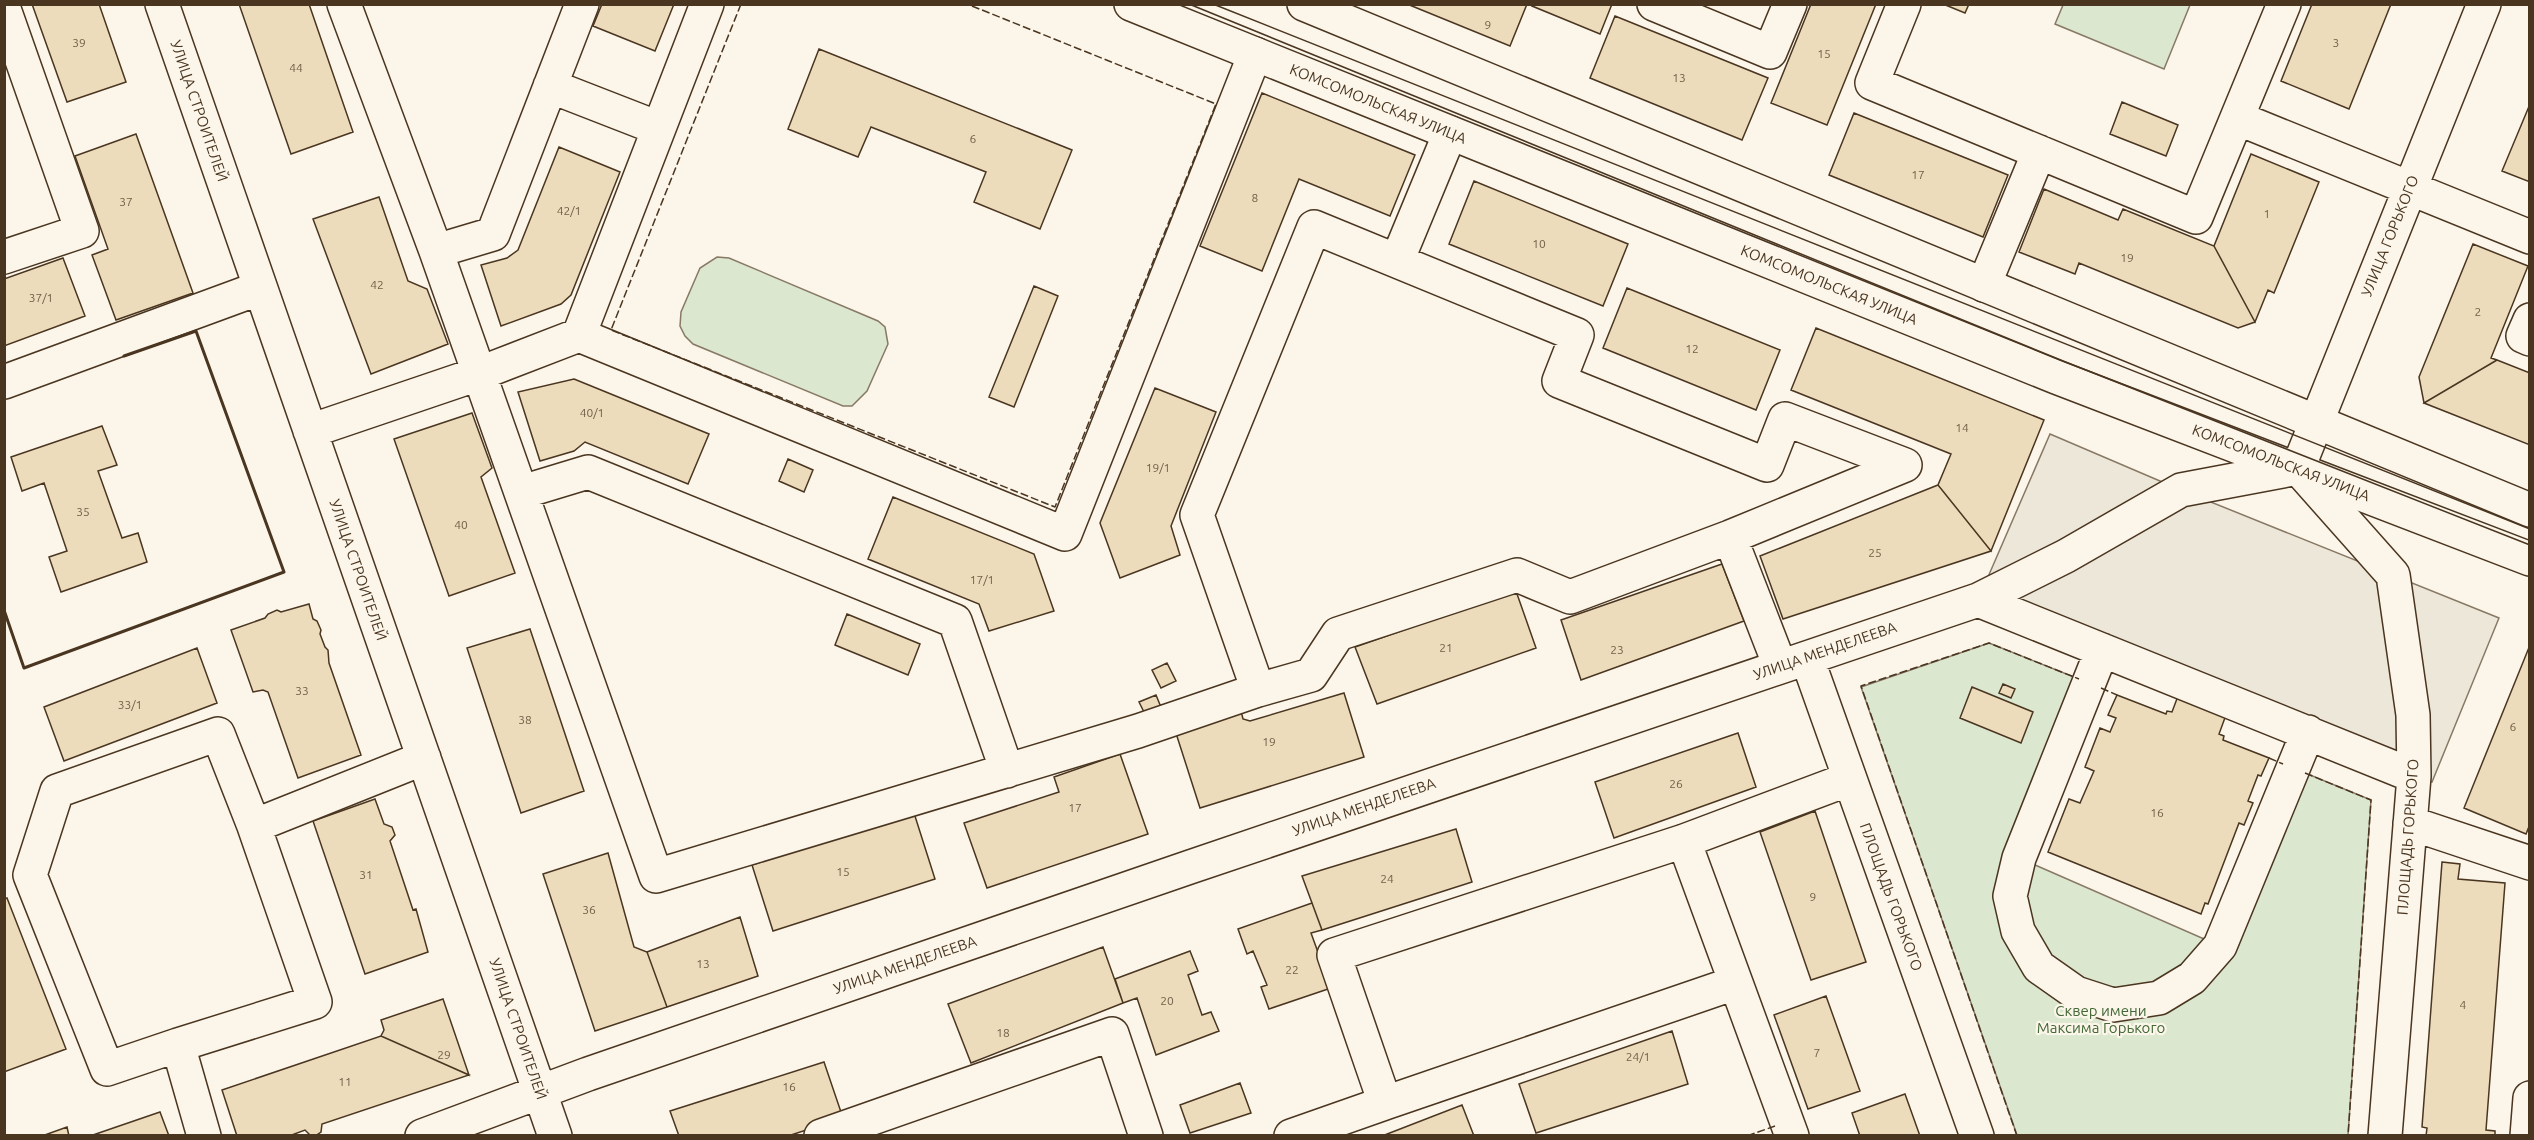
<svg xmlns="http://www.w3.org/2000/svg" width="2534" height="1140" font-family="Ubuntu,sans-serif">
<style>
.green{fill:#dce7d0;stroke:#887966;stroke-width:1.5}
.parking{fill:#ede7d9;stroke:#887966;stroke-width:1.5}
.building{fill:#ecdcbc;stroke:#4a3520;stroke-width:1.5}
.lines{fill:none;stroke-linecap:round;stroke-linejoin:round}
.minor-casing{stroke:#4a3520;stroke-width:36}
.major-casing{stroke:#4a3520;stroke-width:36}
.minor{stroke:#fbf6e9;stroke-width:33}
.major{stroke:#fbf6e9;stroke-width:33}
.tram{stroke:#4a3520;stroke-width:1.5}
.fence{stroke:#4a3520;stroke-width:1.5;stroke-dasharray:8 3;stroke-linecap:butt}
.wall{stroke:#4a3520;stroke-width:3}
.labels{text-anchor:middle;stroke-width:4.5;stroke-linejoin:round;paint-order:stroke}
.number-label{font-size:12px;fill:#725f47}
.street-label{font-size:15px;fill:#4a3520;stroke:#fbf6e9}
.park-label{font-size:15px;fill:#436837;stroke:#fbf6e9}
</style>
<rect width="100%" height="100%" fill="#fbf6e9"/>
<path class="green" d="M 2063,5 L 2063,4 L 2190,5 L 2164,69 L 2055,24 Z
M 717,257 L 729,258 L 878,321 L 885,327 L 888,344 L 867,391 L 852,406 L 843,406 L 693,344 L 685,336 L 680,326 L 681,312 L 700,268 Z
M 1989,643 L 2089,683 L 2019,858 L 2220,946 L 2293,768 L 2371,800 L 2348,1135 L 2017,1135 L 1861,687 Z"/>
<path class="parking" d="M 2050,434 L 2181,490 L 2499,618 L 2432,782 L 1978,600 Z"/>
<path class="building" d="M 32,4 L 99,4 L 126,82 L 67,102 Z
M 239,4 L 309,4 L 353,132 L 291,154 Z
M 602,4 L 674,4 L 655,51 L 593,26 Z
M 1407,4 L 1527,4 L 1510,46 Z
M 1533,4 L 1612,4 L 1600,34 L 1532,6 Z
M 1811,4 L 1876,4 L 1827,125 L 1771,103 Z
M 1943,4 L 1969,4 L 1965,13 Z
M 2312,4 L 2391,4 L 2349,109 L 2281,81 Z
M 1615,16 L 1768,78 L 1742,140 L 1590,78 Z
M 819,49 L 1072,150 L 1040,229 L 974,202 L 986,172 L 871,127 L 858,157 L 788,129 Z
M 1262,93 L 1415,155 L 1390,216 L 1299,179 L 1262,271 L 1200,246 Z
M 2122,102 L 2178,125 L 2166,156 L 2110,134 Z
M 2530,104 L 2530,182 L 2502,171 Z
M 1854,113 L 2008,175 L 1983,237 L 1829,175 Z
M 136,134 L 193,293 L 116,320 L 92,255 L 108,249 L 75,156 Z
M 559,147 L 620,172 L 571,295 L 561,304 L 501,326 L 481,265 L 507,258 L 518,250 Z
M 2251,154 L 2319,182 L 2274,293 L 2268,290 L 2255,322 L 2214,246 Z
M 1474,181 L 1628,244 L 1603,306 L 1449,244 Z
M 2044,189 L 2118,220 L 2123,209 L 2214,246 L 2255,322 L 2238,328 L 2079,263 L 2075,274 L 2019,252 Z
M 379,197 L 408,281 L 427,289 L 448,344 L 371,374 L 313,219 Z
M 2473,244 L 2528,266 L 2491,358 L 2497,360 L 2424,403 L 2419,377 Z
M 63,258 L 85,316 L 4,346 L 4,279 Z
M 1034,286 L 1058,296 L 1014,407 L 989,397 Z
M 1627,288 L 1780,350 L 1756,410 L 1603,348 Z
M 1816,328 L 2044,420 L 1991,551 L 1938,485 L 1951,454 L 1791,390 Z
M 2497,360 L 2530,373 L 2530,445 L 2424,403 Z
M 574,379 L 709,434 L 688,484 L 585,442 L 574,451 L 540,461 L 518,392 Z
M 1155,388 L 1216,412 L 1171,526 L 1180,555 L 1120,578 L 1100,523 Z
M 472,413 L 492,468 L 481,477 L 515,573 L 449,596 L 394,439 Z
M 102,426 L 117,465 L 98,471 L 122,538 L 138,533 L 147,562 L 61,592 L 49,557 L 67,551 L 44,483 L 22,491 L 11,457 Z
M 788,459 L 813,470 L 804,492 L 779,481 Z
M 1938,485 L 1991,551 L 1783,619 L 1760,556 Z
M 893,497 L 1034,554 L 1054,611 L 989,631 L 979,604 L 868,559 Z
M 1722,564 L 1744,621 L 1581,680 L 1561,620 Z
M 1516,591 L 1536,648 L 1377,704 L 1355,647 Z
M 309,604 L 313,619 L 317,621 L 321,630 L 320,634 L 325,647 L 328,650 L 329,663 L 361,755 L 298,778 L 268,692 L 263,690 L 253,692 L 231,630 L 265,618 L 268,614 L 277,610 L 281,612 Z
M 847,614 L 920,644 L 908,675 L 835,645 Z
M 530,629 L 584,791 L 521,813 L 467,648 Z
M 2530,645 L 2530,824 L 2526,834 L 2464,808 Z
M 197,648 L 217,703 L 64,761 L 44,707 Z
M 1167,663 L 1176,681 L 1161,688 L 1152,670 Z
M 2003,684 L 2015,689 L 2011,698 L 1999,693 Z
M 1972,687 L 2033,712 L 2021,743 L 1960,718 Z
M 1344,693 L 1364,757 L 1200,808 L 1174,727 L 1240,707 L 1243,719 L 1250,721 Z
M 1156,695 L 1163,712 L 1147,718 L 1139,702 Z
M 2117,695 L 2166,714 L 2167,711 L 2172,712 L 2178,696 L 2226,715 L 2219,734 L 2224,736 L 2223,740 L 2269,758 L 2261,776 L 2258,775 L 2248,801 L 2253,803 L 2244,825 L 2239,823 L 2208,904 L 2205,903 L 2201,914 L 2048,852 L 2069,799 L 2080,803 L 2094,771 L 2085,767 L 2100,728 L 2110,732 L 2116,718 L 2108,715 Z
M 1738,733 L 1756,787 L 1614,838 L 1595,782 Z
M 1120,754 L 1148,834 L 987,888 L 964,823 L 1059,792 L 1054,777 Z
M 375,799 L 384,824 L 392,827 L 395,835 L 390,841 L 413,910 L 416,909 L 428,952 L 365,974 L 313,821 Z
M 1815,811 L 1866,962 L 1811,980 L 1760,832 Z
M 914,813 L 935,879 L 773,931 L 752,865 Z
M 1456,829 L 1472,882 L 1322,930 L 1302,876 Z
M 608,853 L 634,947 L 647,952 L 667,1007 L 595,1031 L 543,874 Z
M 2442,862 L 2460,864 L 2458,879 L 2505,883 L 2486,1130 L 2495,1131 L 2495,1136 L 2426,1136 L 2427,1128 L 2422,1127 Z
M 7,898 L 66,1049 L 4,1072 L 4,899 Z
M 1312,903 L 1322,930 L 1311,933 L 1331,988 L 1269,1009 L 1261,987 L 1267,985 L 1253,951 L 1247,954 L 1238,929 Z
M 740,917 L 758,976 L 667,1007 L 647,952 Z
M 1103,947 L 1123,1003 L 971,1063 L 948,1004 Z
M 1190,951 L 1198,971 L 1188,975 L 1202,1015 L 1211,1012 L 1219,1031 L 1156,1055 L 1137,998 L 1123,1003 L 1115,979 Z
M 1826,996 L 1860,1091 L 1808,1109 L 1774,1015 Z
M 443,999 L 469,1075 L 381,1036 L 384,1030 L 381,1020 Z
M 1672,1031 L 1688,1084 L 1536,1133 L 1519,1084 Z
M 381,1036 L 469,1075 L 322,1124 L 321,1132 L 315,1136 L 311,1136 L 305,1130 L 289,1136 L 237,1136 L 222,1090 Z
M 824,1062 L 843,1118 L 788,1136 L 679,1136 L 670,1111 Z
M 1240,1083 L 1251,1113 L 1190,1133 L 1180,1105 Z
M 1905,1094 L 1920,1136 L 1860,1136 L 1852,1113 Z
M 1462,1105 L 1474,1136 L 1382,1136 Z
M 160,1112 L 169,1136 L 90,1136 Z
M 67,1127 L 69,1136 L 42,1136 Z"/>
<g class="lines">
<defs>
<path id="minor" d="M 162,4 L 555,1136
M 344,4 L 436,251 L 656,876 L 1138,731 L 1258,690 L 1311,675 L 1338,634 L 1517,575 L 1570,597 L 1730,537 L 1905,465 L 1785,419 L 1767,465 L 1559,381 L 1577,335 L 1314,227 L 1197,515 L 1258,690
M 707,4 L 579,335 L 1065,534 L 1255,54
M 1654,4 L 1770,52 L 1790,4
M 1904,4 L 1872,83 L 2196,217 L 2284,4
M 4,9 L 82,231 L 4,257
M 550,86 L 658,128
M 2237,118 L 2530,237
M 436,251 L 493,234 L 582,4
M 1397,261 L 1450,133
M 1984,285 L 2039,152
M 2530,320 L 2523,336 L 2530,339
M 4,382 L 260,288
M 310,431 L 478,374 L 579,335
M 2298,468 L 2393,575 L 2413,715 L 2414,776 L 2385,1136
M 2298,468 L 2484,4
M 522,492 L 588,472 L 955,621 L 1007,771
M 1730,537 L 1780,666
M 1978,600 L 2414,776
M 2102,650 L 2019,858 L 2010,896 L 2018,931 L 2039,967 L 2076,993 L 2113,1005 L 2159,998 L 2192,978 L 2220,946 L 2308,732
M 1807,658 L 1977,1136
M 2410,823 L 2530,863
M 1684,841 L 1792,1136
M 178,1045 L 107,1069 L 30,875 L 57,791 L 218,734 L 254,826 L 424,758
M 1385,1103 L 1735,983
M 204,1136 L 178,1045 L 315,1002 L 254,826
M 422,1136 L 588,1074 L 1190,867 L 1978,600 L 2066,556 L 2181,490 L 2298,468
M 821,1136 L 1112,1034 L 1146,1136
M 1291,1136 L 1385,1103 L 1334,955 L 1684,841 L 1849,779
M 2527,1136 L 2530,1098"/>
<path id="major" d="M 1131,4 L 2056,377 L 2530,559
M 1304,4 L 2530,510"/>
</defs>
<use href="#minor" class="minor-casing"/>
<use href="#major" class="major-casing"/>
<use href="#minor" class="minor"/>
<use href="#major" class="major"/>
<path class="tram" d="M 1189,4 L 2063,361 L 2530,545
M 1213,4 L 2530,529"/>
<path class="fence" d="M 741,4 L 611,330 L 1055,507 L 1216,104 L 967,4
M 2101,688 L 2117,695
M 2269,758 L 2283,764
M 2305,773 L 2371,800 L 2348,1136
M 1747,1136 L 1775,1126
M 2017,1136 L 1861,686 L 1989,643 L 2079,679"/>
<path class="wall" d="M 4,610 L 24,668 L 284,572 L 196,331 L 124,356"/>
</g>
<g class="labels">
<g class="number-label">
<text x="1488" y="29">9</text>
<text x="79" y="47">39</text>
<text x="2336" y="47">3</text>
<text x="1824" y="58">15</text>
<text x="296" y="72">44</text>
<text x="1679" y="82">13</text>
<text x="973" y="143">6</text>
<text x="1918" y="179">17</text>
<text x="1255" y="202">8</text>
<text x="126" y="206">37</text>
<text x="569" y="215">42/1</text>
<text x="2267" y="218">1</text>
<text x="1539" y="248">10</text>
<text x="2127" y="262">19</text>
<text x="377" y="289">42</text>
<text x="41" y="302">37/1</text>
<text x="2478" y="316">2</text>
<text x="1692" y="353">12</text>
<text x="592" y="417">40/1</text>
<text x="1962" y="432">14</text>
<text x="1158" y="472">19/1</text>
<text x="83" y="516">35</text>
<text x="461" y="529">40</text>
<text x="1875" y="557">25</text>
<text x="982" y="584">17/1</text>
<text x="1446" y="652">21</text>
<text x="1617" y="654">23</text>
<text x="302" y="695">33</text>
<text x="130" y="709">33/1</text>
<text x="525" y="724">38</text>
<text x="2513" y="731">6</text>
<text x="1269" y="746">19</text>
<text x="1676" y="788">26</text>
<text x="1075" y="812">17</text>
<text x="2157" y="817">16</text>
<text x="843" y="876">15</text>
<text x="366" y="879">31</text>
<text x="1387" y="883">24</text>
<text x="1813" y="901">9</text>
<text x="589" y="914">36</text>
<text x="703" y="968">13</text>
<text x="1292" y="974">22</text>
<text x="1167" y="1005">20</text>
<text x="2463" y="1009">4</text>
<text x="1003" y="1037">18</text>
<text x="1817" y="1057">7</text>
<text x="444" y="1059">29</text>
<text x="1638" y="1061">24/1</text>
<text x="345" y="1086">11</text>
<text x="789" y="1091">16</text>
</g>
<g class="street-label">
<text transform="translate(1378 104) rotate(22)" y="5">КОМСОМОЛЬСКАЯ УЛИЦА</text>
<text transform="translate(199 111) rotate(71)" y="5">УЛИЦА СТРОИТЕЛЕЙ</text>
<text transform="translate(2390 236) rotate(-68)" y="5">УЛИЦА ГОРЬКОГО</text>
<text transform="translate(1829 285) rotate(22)" y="5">КОМСОМОЛЬСКАЯ УЛИЦА</text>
<text transform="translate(2281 463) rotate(21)" y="5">КОМСОМОЛЬСКАЯ УЛИЦА</text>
<text transform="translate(358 570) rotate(71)" y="5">УЛИЦА СТРОИТЕЛЕЙ</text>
<text transform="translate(1825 651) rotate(-19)" y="5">УЛИЦА МЕНДЕЛЕЕВА</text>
<text transform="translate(1364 807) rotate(-19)" y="5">УЛИЦА МЕНДЕЛЕЕВА</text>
<text transform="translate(2408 837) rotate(-86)" y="5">ПЛОЩАДЬ ГОРЬКОГО</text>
<text transform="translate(1891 897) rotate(70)" y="5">ПЛОЩАДЬ ГОРЬКОГО</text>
<text transform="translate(905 965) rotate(-19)" y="5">УЛИЦА МЕНДЕЛЕЕВА</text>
<text transform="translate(518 1029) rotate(71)" y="5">УЛИЦА СТРОИТЕЛЕЙ</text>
</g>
<g class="park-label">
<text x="2101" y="1016">Сквер имени<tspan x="2101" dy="17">Максима Горького</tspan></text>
</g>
</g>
<rect width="2534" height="1140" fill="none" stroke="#4a3520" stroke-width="12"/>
</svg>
